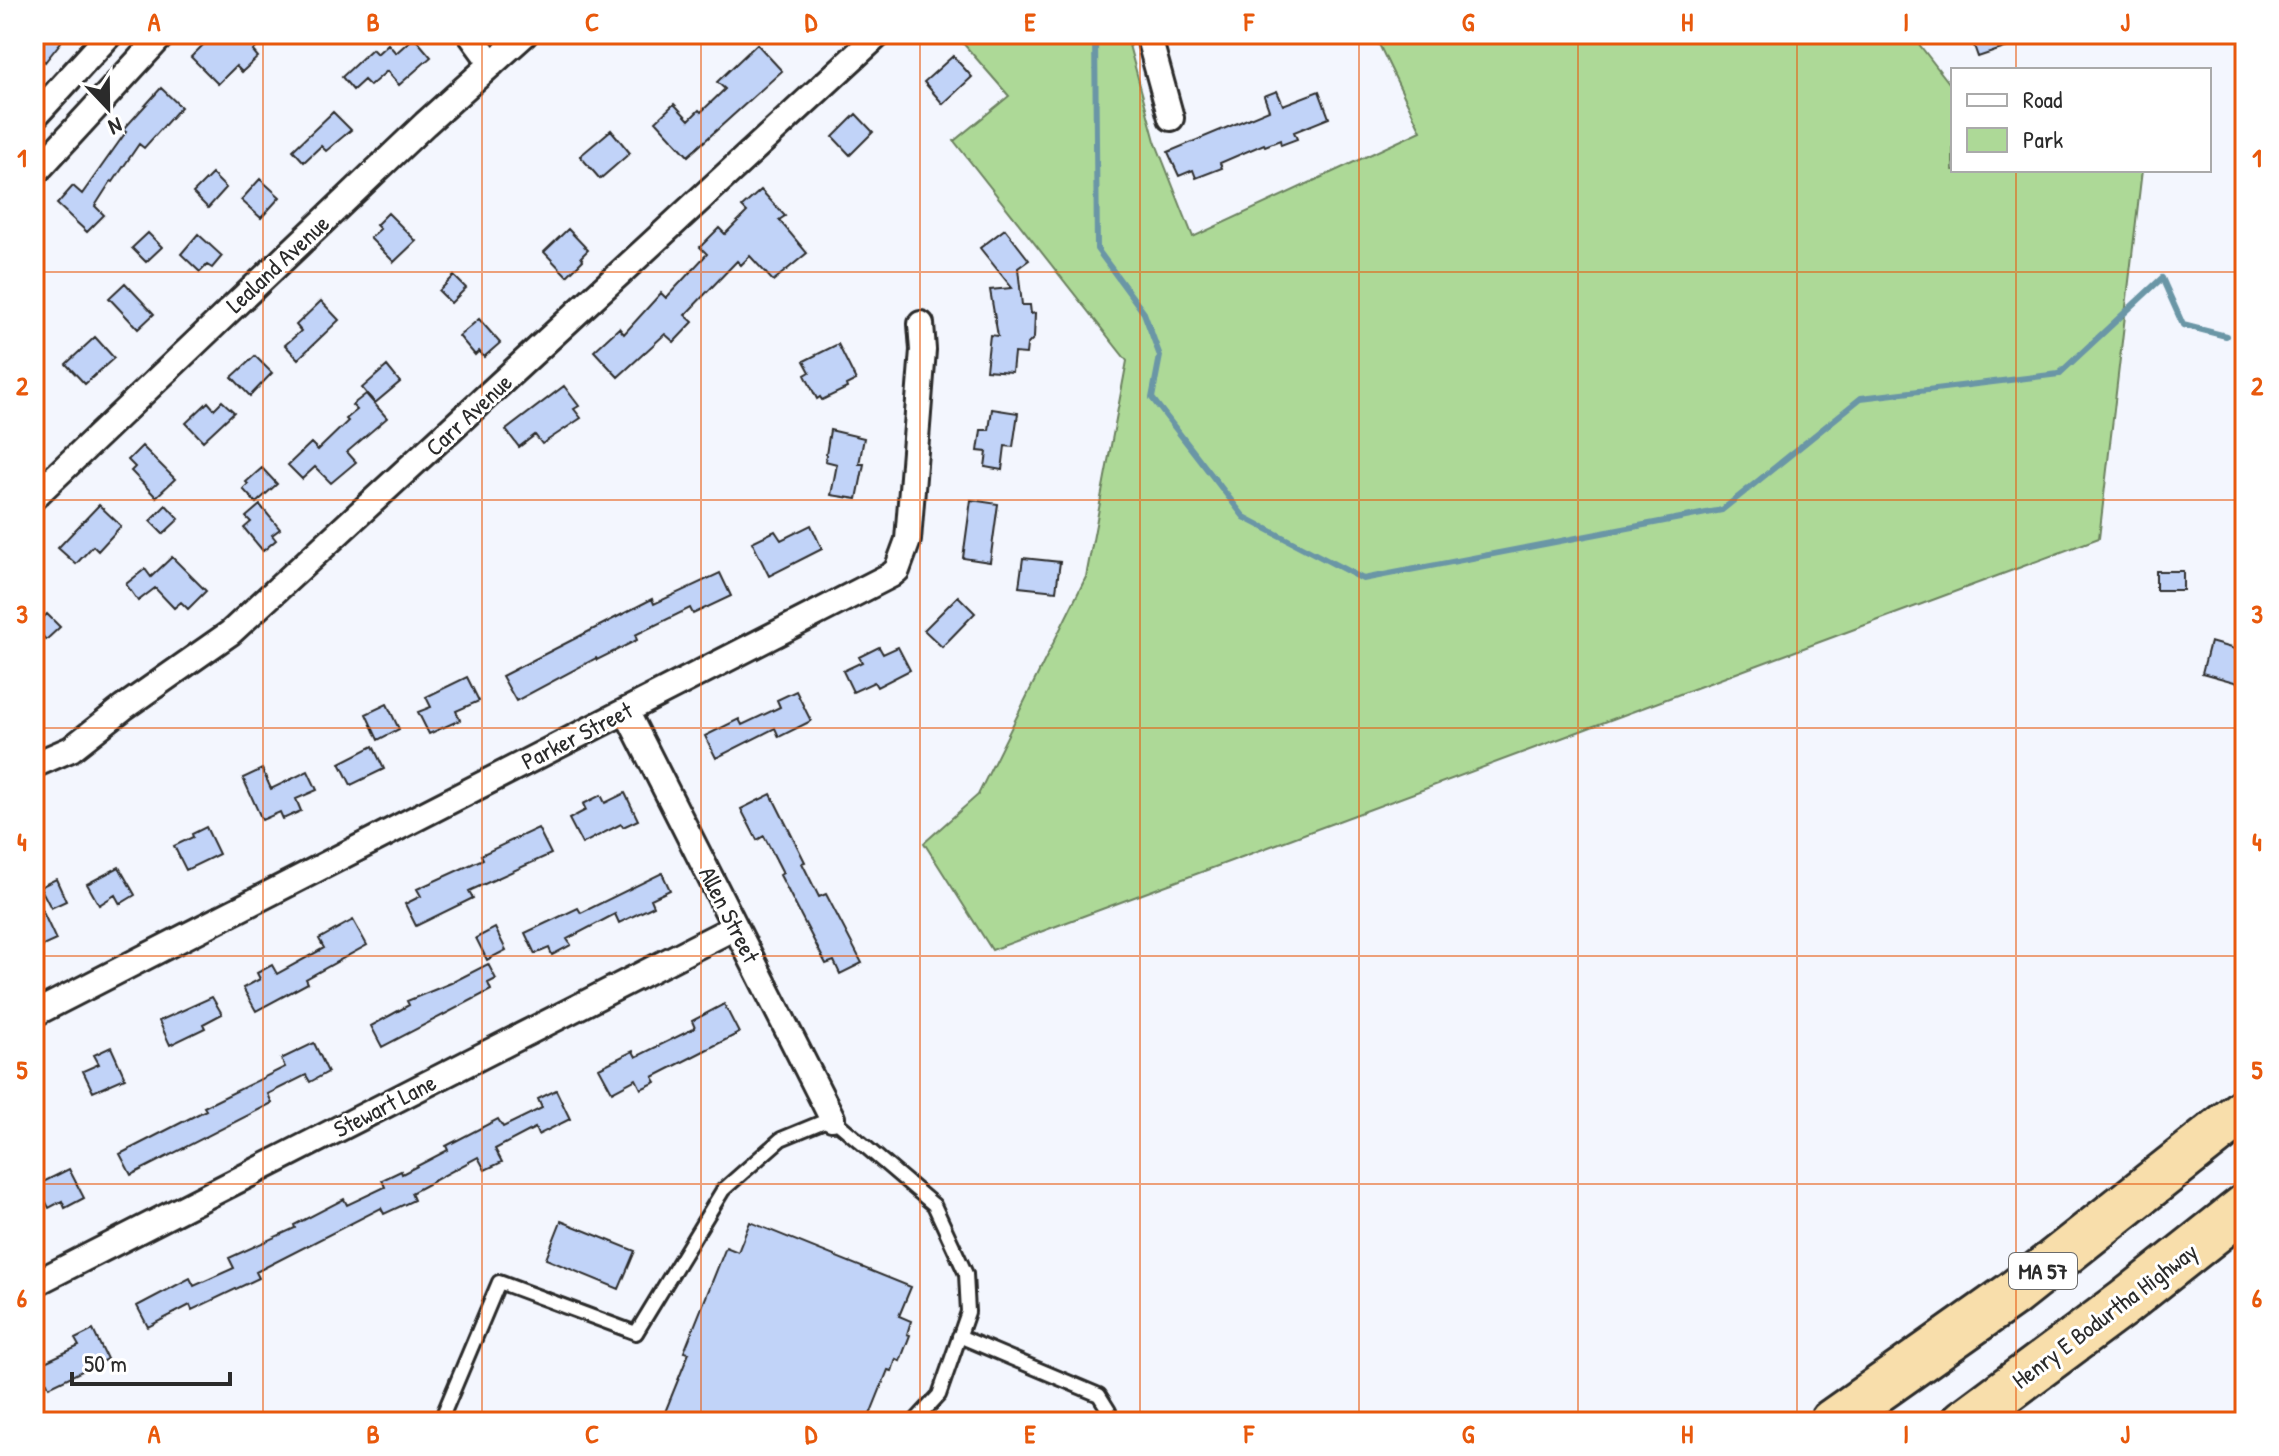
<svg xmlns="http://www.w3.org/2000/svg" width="2279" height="1456" font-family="'Patrick Hand',sans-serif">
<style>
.green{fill:#add997;stroke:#6c8261;stroke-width:2}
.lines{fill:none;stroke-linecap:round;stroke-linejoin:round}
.stream{stroke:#6b96a6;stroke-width:6}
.building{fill:#c1d3f8;stroke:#2b2b2b;stroke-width:2}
.lane-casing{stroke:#2b2b2b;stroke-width:18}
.street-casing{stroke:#2b2b2b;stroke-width:30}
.highway-casing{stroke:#2b2b2b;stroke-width:50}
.lane{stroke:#fff;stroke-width:12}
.street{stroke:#fff;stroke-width:24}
.highway{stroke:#f8deab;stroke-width:44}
.grid{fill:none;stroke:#e8590c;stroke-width:2;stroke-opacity:0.55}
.labels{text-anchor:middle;stroke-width:6;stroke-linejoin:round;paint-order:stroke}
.shield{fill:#fff;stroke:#6b6b6b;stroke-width:2}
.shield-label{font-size:22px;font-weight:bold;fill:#2b2b2b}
.street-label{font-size:24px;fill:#2b2b2b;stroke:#fff}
.neatline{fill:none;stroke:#e8590c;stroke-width:3}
.grid-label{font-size:26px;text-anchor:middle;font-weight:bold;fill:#e8590c}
</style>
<rect width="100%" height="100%" fill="#f3f6fe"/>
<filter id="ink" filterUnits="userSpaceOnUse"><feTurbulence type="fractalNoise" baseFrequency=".0125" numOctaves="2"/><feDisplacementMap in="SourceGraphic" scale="16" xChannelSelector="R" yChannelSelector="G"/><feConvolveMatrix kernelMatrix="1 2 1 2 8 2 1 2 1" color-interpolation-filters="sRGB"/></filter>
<g filter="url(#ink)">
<path class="green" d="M 955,34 L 1126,34 L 1155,141 L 1193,237 L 1421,131 L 1374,34 L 1911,34 L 1953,88 L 1953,170 L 2142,170 L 2099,538 L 992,950 L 924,843 L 978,795 L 1086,577 L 1127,361 L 954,141 L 1009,96 Z"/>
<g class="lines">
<path class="stream" d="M 1095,34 L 1097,249 L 1144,313 L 1160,356 L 1152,398 L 1244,517 L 1363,579 L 1722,510 L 1861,398 L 2059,374 L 2162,278 L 2183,325 L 2226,336"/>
</g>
<path class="building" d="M 34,34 L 51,34 L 61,42 L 45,62 L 34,52 Z
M 214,34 L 252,34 L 261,43 L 253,51 L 258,57 L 242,72 L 236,66 L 218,84 L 191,57 Z
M 1970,34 L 2036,34 L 2037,37 L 1978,57 Z
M 414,37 L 431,57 L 399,85 L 387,71 L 370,86 L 364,80 L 353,90 L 342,77 L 372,49 L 377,54 L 388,44 L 396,53 Z
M 757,44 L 782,71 L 688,156 L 656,121 L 674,104 L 689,120 L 699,110 L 701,112 L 725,89 L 717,82 Z
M 953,56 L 972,77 L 943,104 L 924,82 Z
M 161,88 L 181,107 L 144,148 L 139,144 L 113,182 L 111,181 L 95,206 L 104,215 L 87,232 L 57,204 L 73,186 L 82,194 L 126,132 L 123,130 Z
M 1277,91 L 1283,105 L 1319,91 L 1329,118 L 1294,132 L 1297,139 L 1281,145 L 1280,140 L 1265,146 L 1264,144 L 1220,163 L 1222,168 L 1196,178 L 1193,170 L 1179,176 L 1168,152 L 1269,110 L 1264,96 Z
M 333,112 L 351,130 L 326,151 L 321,146 L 304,162 L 293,150 Z
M 856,114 L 873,132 L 850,155 L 833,137 Z
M 611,130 L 630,153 L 600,179 L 580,156 Z
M 212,174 L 226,188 L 208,208 L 193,193 Z
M 260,179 L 280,197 L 261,218 L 241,200 Z
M 761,190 L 785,216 L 779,220 L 807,253 L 773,281 L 750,256 L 741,265 L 737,261 L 685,315 L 693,322 L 674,342 L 665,334 L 618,377 L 594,351 L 619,328 L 624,334 L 661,293 L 666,298 L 707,254 L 700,247 L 719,228 L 725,234 L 747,212 L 742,207 Z
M 388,213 L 416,241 L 394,262 L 370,238 L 380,229 L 376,225 Z
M 568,229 L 588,250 L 581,257 L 583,260 L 567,276 L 544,252 Z
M 1005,229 L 1029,260 L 1018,268 L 1022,305 L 1030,305 L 1031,314 L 1035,313 L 1034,338 L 1027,345 L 1026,354 L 1014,353 L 1012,372 L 986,370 L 990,335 L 998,336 L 990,290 L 1012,288 L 980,248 Z
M 148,233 L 162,247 L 146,262 L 132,248 Z
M 198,234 L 222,256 L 212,268 L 207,265 L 200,272 L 181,254 Z
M 454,276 L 466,288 L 451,303 L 439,291 Z
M 125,283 L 154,314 L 138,329 L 109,298 Z
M 321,301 L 339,320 L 298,359 L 285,345 L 301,331 L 296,325 Z
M 479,319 L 500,343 L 484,357 L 479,351 L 475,355 L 459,336 Z
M 95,337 L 114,358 L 85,384 L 66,364 Z
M 838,344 L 856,380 L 846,385 L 847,388 L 822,400 L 820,397 L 817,399 L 805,375 L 810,372 L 804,361 Z
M 255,356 L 272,373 L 250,396 L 232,377 Z
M 387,366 L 400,382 L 375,403 L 362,388 Z
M 564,386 L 579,406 L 574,409 L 581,418 L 542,444 L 535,435 L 519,447 L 506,430 Z
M 366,394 L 387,418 L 347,452 L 356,462 L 331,483 L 315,467 L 302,479 L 288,465 L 311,443 L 318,450 L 348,421 L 346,419 L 357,410 L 352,405 Z
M 222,401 L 234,412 L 203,441 L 186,423 L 208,402 L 214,409 Z
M 992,409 L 1018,413 L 1013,447 L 1005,446 L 1002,470 L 985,467 L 987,452 L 978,451 L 981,430 L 989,430 Z
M 830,430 L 864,438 L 859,464 L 864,464 L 857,499 L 831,495 L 837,464 L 825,461 Z
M 142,446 L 175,479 L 156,497 L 131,471 L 135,467 L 128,460 Z
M 262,468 L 277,484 L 256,503 L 243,489 L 248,484 L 246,482 Z
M 971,500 L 998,504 L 990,562 L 963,558 Z
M 99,505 L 121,526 L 98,551 L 93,546 L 76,564 L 58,548 Z
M 166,505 L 179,519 L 163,534 L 150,521 Z
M 260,505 L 280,529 L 272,535 L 276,540 L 263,551 L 244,528 L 251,522 L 246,517 Z
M 811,525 L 822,549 L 769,576 L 752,542 L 775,531 L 781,540 Z
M 172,557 L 206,591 L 188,609 L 181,602 L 174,608 L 155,588 L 138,601 L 126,584 L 145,569 L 151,577 Z
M 1023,558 L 1060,562 L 1056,591 L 1019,587 Z
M 2156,571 L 2183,571 L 2183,590 L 2156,590 Z
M 720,573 L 731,596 L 693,614 L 690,608 L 635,635 L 637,640 L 597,660 L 596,658 L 516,701 L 502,676 L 652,599 L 654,604 Z
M 958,596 L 975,613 L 942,647 L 924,630 Z
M 47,614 L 60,627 L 46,640 L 34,626 Z
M 2210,642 L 2245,652 L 2245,685 L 2202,673 Z
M 879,647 L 883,654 L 898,647 L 910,670 L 877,687 L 874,682 L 853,692 L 843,671 L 862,662 L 859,657 Z
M 467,677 L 479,701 L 456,711 L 460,720 L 429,734 L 418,712 L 431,707 L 426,697 Z
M 796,691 L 811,721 L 779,737 L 775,728 L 716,758 L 705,736 L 739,719 L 742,725 L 780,707 L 777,700 Z
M 387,704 L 399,729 L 378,740 L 366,714 Z
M 373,746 L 384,769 L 351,785 L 340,763 Z
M 262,769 L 271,789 L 308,771 L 317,790 L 296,799 L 301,811 L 283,819 L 280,812 L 262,820 L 243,778 Z
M 625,793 L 638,820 L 623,827 L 621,824 L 582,844 L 569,819 L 586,810 L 583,804 L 601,795 L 605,803 Z
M 771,794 L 805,862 L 802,863 L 819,897 L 826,894 L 862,963 L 840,974 L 834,961 L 826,964 L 780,875 L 783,873 L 764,836 L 757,840 L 741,809 Z
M 206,827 L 219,854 L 186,870 L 174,846 L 193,837 L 192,834 Z
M 538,828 L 551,854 L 469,891 L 473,898 L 416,926 L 405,904 L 421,896 L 417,889 L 483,859 L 481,855 Z
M 119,867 L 135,895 L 120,904 L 115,895 L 99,905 L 87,884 Z
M 662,873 L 670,890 L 651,899 L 654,906 L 619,923 L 615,914 L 567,939 L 571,945 L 552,955 L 549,948 L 535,954 L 525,933 L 578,908 L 581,913 Z
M 56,879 L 66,901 L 51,908 L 40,887 Z
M 34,893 L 56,940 L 34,950 Z
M 353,920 L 367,945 L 306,979 L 308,983 L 256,1011 L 243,988 L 260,979 L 257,973 L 272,965 L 277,974 L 324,948 L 319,939 Z
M 495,928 L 506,950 L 487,960 L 476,938 Z
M 488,964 L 496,979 L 488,983 L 491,990 L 382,1047 L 371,1026 L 409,1005 L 407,1001 L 451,983 Z
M 212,997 L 222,1014 L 203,1024 L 205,1028 L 170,1045 L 159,1021 Z
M 724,1004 L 739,1033 L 653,1077 L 656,1082 L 641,1089 L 636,1079 L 612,1092 L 599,1068 L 633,1051 L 636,1057 L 695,1028 L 692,1021 Z
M 314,1043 L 328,1072 L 310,1082 L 306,1075 L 268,1094 L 272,1103 L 131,1175 L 120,1154 L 206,1110 L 204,1107 L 285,1067 L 281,1059 Z
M 111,1047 L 125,1078 L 93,1092 L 83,1071 L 99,1064 L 94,1055 Z
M 556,1090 L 570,1119 L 538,1135 L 535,1128 L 495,1149 L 502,1162 L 485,1170 L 478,1157 L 411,1193 L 414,1200 L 384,1214 L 381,1208 L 256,1272 L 259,1278 L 192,1310 L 190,1305 L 148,1327 L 137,1306 L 190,1278 L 194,1286 L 234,1268 L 229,1258 L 295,1228 L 294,1225 L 344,1199 L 347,1205 L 385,1187 L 382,1180 L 401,1171 L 402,1174 L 448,1150 L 446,1146 L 498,1119 L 503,1127 L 542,1108 L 538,1099 Z
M 69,1169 L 84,1198 L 65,1208 L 62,1201 L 49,1208 L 37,1185 Z
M 561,1221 L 635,1251 L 619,1289 L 546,1259 Z
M 750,1222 L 911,1287 L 899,1316 L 911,1321 L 907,1334 L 910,1335 L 900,1361 L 896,1359 L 892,1371 L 888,1370 L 867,1422 L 661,1422 L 689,1353 L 684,1352 L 726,1247 L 738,1252 Z
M 93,1330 L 107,1359 L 49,1387 L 47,1382 L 34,1388 L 34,1367 L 79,1346 L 75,1339 Z"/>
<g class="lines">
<defs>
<path id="lane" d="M 959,1336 L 1099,1395 L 1109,1411 L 1104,1422
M 440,1422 L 499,1282 L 636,1333 L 723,1190 L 781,1139 L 832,1118 L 934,1205 L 966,1274 L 968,1312 L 939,1395 L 914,1422"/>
<path id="street" d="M 470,34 L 492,64
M 1148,34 L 1171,118
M 34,117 L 110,34
M 34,174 L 163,34
M 34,497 L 425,124 L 525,34
M 626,711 L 832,1118
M 34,765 L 71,749 L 123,708 L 230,633 L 879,34
M 34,1014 L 891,575 L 897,570 L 908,540 L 923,350 L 921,324
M 34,1284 L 735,927"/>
<path id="highway" d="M 1832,1422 L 2013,1294 L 2245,1110
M 1964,1422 L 2124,1303 L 2245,1207"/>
</defs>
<use href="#lane" class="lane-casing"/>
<use href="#street" class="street-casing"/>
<use href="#highway" class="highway-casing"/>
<use href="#lane" class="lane"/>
<use href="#street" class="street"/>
<use href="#highway" class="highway"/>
</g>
</g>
<path class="grid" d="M 263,34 L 263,1422M 482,34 L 482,1422M 701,34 L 701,1422M 920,34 L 920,1422M 1140,34 L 1140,1422M 1359,34 L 1359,1422M 1578,34 L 1578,1422M 1797,34 L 1797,1422M 2016,34 L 2016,70M 2016,170 L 2016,1422M 34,272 L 2245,272M 34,500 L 2245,500M 34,728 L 2245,728M 34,956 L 2245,956M 34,1184 L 2245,1184"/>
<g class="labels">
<rect class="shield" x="2009" y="1253" width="68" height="36" rx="6"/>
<g class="shield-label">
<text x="2043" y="1279">MA 57</text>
</g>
<g class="street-label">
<text transform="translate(278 264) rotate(-43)" y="8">Lealand Avenue</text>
<text transform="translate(469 415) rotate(-43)" y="8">Carr Avenue</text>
<text transform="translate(577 736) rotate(-27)" y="8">Parker Street</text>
<text transform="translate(729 915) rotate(63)" y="8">Allen Street</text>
<text transform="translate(385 1106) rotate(-27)" y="8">Stewart Lane</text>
<text transform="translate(2105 1316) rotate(-37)" y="8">Henry E Bodurtha Highway</text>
</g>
</g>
<rect width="2279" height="1456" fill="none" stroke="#fff" stroke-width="88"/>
<rect x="1951" y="68" width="260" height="104" fill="#ffffff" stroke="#aaaaaa" stroke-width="2"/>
<rect x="1967" y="94" width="40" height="12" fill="#ffffff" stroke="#aaaaaa" stroke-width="2"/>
<text x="2023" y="108" font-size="24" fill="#2b2b2b">Road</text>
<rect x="1967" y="128" width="40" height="24" fill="#add997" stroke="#aaaaaa" stroke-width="2"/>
<text x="2023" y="148" font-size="24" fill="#2b2b2b">Park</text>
<g transform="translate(108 108) rotate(158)" stroke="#ffffff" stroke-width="6" paint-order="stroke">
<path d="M0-6L14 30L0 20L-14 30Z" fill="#2b2b2b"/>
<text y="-12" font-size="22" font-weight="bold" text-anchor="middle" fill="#2b2b2b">N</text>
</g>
<path d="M72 1372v12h158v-12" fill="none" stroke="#2b2b2b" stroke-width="4"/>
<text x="84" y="1372" font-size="24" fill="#2b2b2b" stroke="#ffffff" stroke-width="6" paint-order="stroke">50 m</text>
<rect x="44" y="44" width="2191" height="1368" class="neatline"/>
<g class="grid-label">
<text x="154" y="31">A</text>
<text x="373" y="31">B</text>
<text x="592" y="31">C</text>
<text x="811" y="31">D</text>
<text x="1030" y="31">E</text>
<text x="1249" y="31">F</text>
<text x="1468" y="31">G</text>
<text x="1687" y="31">H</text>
<text x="1906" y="31">I</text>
<text x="2125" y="31">J</text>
<text x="22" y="167">1</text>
<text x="2257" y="167">1</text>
<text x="22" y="395">2</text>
<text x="2257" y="395">2</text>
<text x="22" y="623">3</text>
<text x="2257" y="623">3</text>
<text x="22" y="851">4</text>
<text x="2257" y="851">4</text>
<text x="22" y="1079">5</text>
<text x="2257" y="1079">5</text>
<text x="22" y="1307">6</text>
<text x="2257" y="1307">6</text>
<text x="154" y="1443">A</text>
<text x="373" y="1443">B</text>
<text x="592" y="1443">C</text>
<text x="811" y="1443">D</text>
<text x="1030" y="1443">E</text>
<text x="1249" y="1443">F</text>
<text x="1468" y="1443">G</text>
<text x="1687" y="1443">H</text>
<text x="1906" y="1443">I</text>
<text x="2125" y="1443">J</text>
</g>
</svg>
